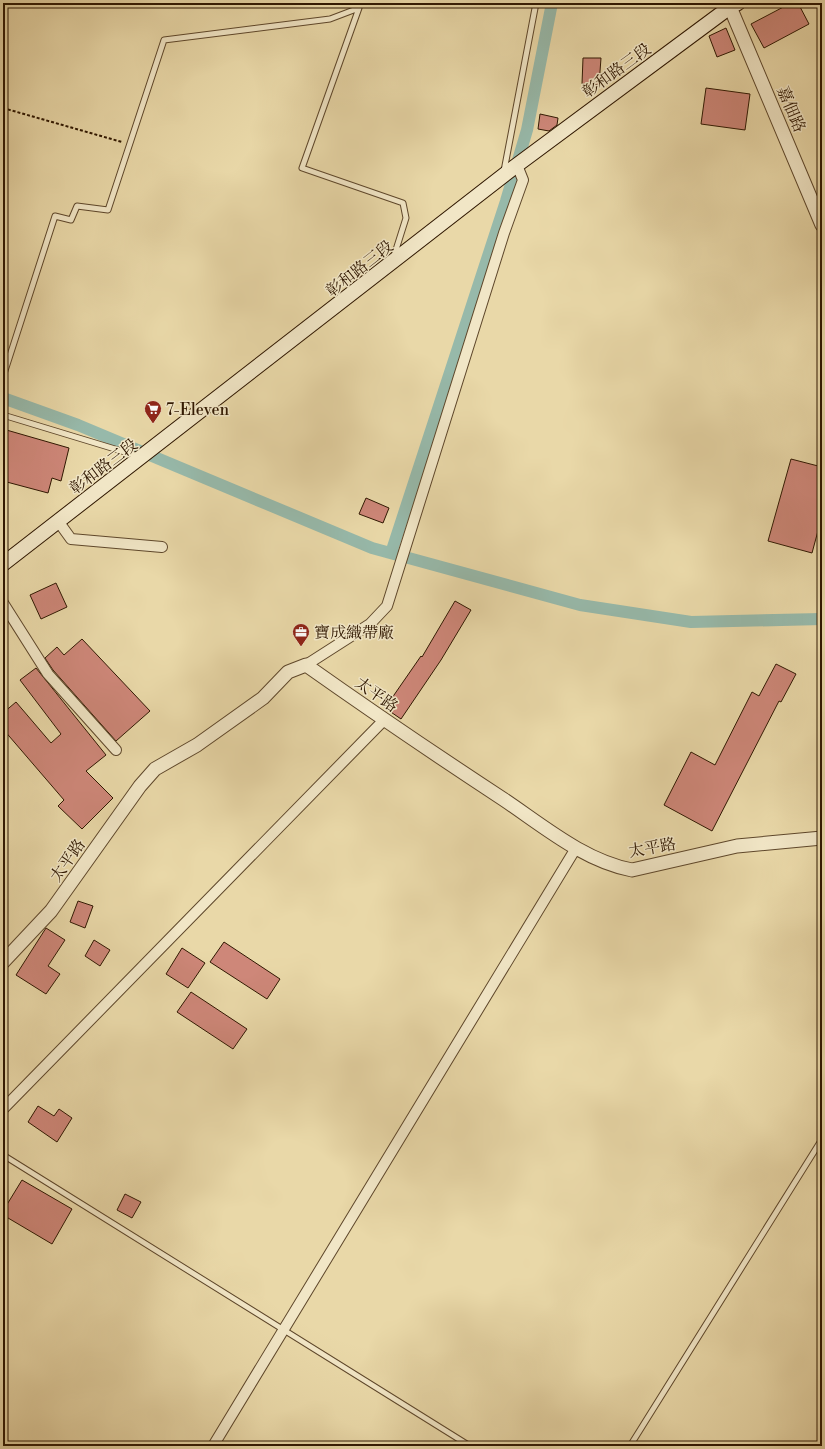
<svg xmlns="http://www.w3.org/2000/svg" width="825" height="1449" font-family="'Libre Bodoni','Noto Serif TC',serif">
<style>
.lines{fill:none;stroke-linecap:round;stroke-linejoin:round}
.canal{stroke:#97b9aa;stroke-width:12}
.building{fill:#ce8779;stroke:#2f1701}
.service-casing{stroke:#5e472b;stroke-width:7}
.minor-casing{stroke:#5e472b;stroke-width:12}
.tertiary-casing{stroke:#5e472b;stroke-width:15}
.secondary-casing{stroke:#2f1701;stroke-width:16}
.path{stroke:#2f1701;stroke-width:2;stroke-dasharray:3 2;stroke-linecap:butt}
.service{stroke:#f1e6c6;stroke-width:5}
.minor{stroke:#f1e6c6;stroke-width:10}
.tertiary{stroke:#f1e6c6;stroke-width:13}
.secondary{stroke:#f1e6c6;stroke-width:14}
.labels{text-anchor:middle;stroke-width:3;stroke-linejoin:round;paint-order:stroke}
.street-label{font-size:16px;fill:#2f1701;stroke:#f1e6c6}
.poi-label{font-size:16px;fill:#2f1701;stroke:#f1e6c6;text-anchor:start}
</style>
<rect width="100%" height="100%" fill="#e9d8a8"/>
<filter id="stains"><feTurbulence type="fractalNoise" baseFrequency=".005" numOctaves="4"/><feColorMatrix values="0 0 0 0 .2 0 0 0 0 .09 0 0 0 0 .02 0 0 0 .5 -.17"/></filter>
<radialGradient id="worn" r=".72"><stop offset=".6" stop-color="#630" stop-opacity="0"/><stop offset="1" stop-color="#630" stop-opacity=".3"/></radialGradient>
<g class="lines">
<path class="canal" d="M 3,398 L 78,425 L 372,548 L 580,605 L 691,622 L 822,619
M 391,553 L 506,201 L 527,130 L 552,3"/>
</g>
<path class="building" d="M 791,3 L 798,3 L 809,24 L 764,48 L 751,24 Z
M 726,28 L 735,50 L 717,57 L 709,36 Z
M 583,58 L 601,58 L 599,85 L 582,84 Z
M 706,88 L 750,94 L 745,130 L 701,124 Z
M 540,114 L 558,118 L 557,125 L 549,131 L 538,129 Z
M 3,429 L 69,448 L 61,481 L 52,478 L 48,493 L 3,481 Z
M 791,459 L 822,467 L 822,516 L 812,553 L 768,541 Z
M 366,498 L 389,508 L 383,523 L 359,514 Z
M 56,583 L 67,607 L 41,619 L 30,595 Z
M 455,601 L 471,610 L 441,660 L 401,719 L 385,708 L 421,656 L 422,657 Z
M 82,639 L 150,711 L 116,741 L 53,670 L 45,658 L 57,647 L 64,655 Z
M 776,664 L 796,674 L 781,702 L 779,701 L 712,831 L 664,805 L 691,752 L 715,765 L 752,692 L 759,696 Z
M 36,668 L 106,755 L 86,771 L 113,798 L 82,829 L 58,806 L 64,800 L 3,729 L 3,713 L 16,702 L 51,743 L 61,734 L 20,680 Z
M 78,901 L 93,906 L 85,928 L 70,922 Z
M 46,928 L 65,940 L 48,966 L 60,974 L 46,994 L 16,975 Z
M 94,940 L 110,950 L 100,966 L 85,956 Z
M 224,942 L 280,979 L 267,999 L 210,962 Z
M 182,948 L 205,963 L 188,988 L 166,974 Z
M 191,992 L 247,1029 L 233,1049 L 177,1012 Z
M 38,1106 L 54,1116 L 59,1109 L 72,1118 L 57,1142 L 28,1122 Z
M 22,1180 L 72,1209 L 52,1244 L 3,1215 L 3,1211 Z
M 125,1194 L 141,1202 L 132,1218 L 117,1210 Z"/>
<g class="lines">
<defs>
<path id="service" d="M 504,171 L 536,3
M 3,377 L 55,216 L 71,220 L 77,206 L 108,210 L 164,40 L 330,19 L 359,8 L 302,168 L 403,203 L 406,218 L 394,256
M 3,415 L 138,456
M 3,1155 L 470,1446
M 630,1446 L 822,1139"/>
<path id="minor" d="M 58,521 L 71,539 L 162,547
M 3,603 L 48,674 L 116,750
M 306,665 L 370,624 L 387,606 L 504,233 L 523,180 L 517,165
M 3,1109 L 384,720
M 213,1446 L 576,848"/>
<path id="tertiary" d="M 730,7 L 822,225
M 3,962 L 51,911 L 140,786 L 155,769 L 197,745 L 263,698 L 288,672 L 306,665 C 371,711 436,755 503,799 C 542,825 584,861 632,870 L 737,846 L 822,838"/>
<path id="secondary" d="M 3,564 L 517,165 L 730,7 L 738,3"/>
</defs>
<use href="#service" class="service-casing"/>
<use href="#minor" class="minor-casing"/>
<use href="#tertiary" class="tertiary-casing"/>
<use href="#secondary" class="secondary-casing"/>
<path class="path" d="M 3,108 L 122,142"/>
<use href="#service" class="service"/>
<use href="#minor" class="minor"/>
<use href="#tertiary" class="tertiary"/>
<use href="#secondary" class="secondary"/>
</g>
<defs>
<symbol id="supermarket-pin" viewBox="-11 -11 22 30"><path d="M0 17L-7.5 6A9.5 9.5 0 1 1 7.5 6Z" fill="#8f2418" stroke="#f1e6c6"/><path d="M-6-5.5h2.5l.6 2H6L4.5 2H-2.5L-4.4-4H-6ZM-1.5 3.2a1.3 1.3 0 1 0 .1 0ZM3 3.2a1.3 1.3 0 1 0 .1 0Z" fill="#fff"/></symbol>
<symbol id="office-pin" viewBox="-11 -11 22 30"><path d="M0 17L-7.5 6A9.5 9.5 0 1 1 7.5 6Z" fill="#8f2418" stroke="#f1e6c6"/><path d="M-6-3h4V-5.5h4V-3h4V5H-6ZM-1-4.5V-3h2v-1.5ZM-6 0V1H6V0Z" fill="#fff"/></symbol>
</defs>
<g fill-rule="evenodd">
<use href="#supermarket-pin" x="143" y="399" width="20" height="27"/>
<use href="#office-pin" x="291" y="622" width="20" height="27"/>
</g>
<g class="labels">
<g class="street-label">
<text transform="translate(616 70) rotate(-36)" y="6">彰和路三段</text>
<text transform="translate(792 109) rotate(67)" y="6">嘉佃路</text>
<text transform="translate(359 268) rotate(-38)" y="6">彰和路三段</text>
<text transform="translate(103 466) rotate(-37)" y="6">彰和路三段</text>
<text transform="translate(377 694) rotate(35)" y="6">太平路</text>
<text transform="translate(652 847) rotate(-10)" y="6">太平路</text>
<text transform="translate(67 860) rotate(-55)" y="6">太平路</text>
</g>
<g class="poi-label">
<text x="166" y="415">7-Eleven</text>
<text x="314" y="638">寶成織帶廠</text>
</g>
</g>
<rect width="825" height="1449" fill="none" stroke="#e9d8a8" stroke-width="16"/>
<rect x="4" y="4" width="817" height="1441" fill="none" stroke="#2f1701" stroke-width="2"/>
<rect x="8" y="8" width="809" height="1433" fill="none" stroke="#2f1701"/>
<rect width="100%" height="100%" filter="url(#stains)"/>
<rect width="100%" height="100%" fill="url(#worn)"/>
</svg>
